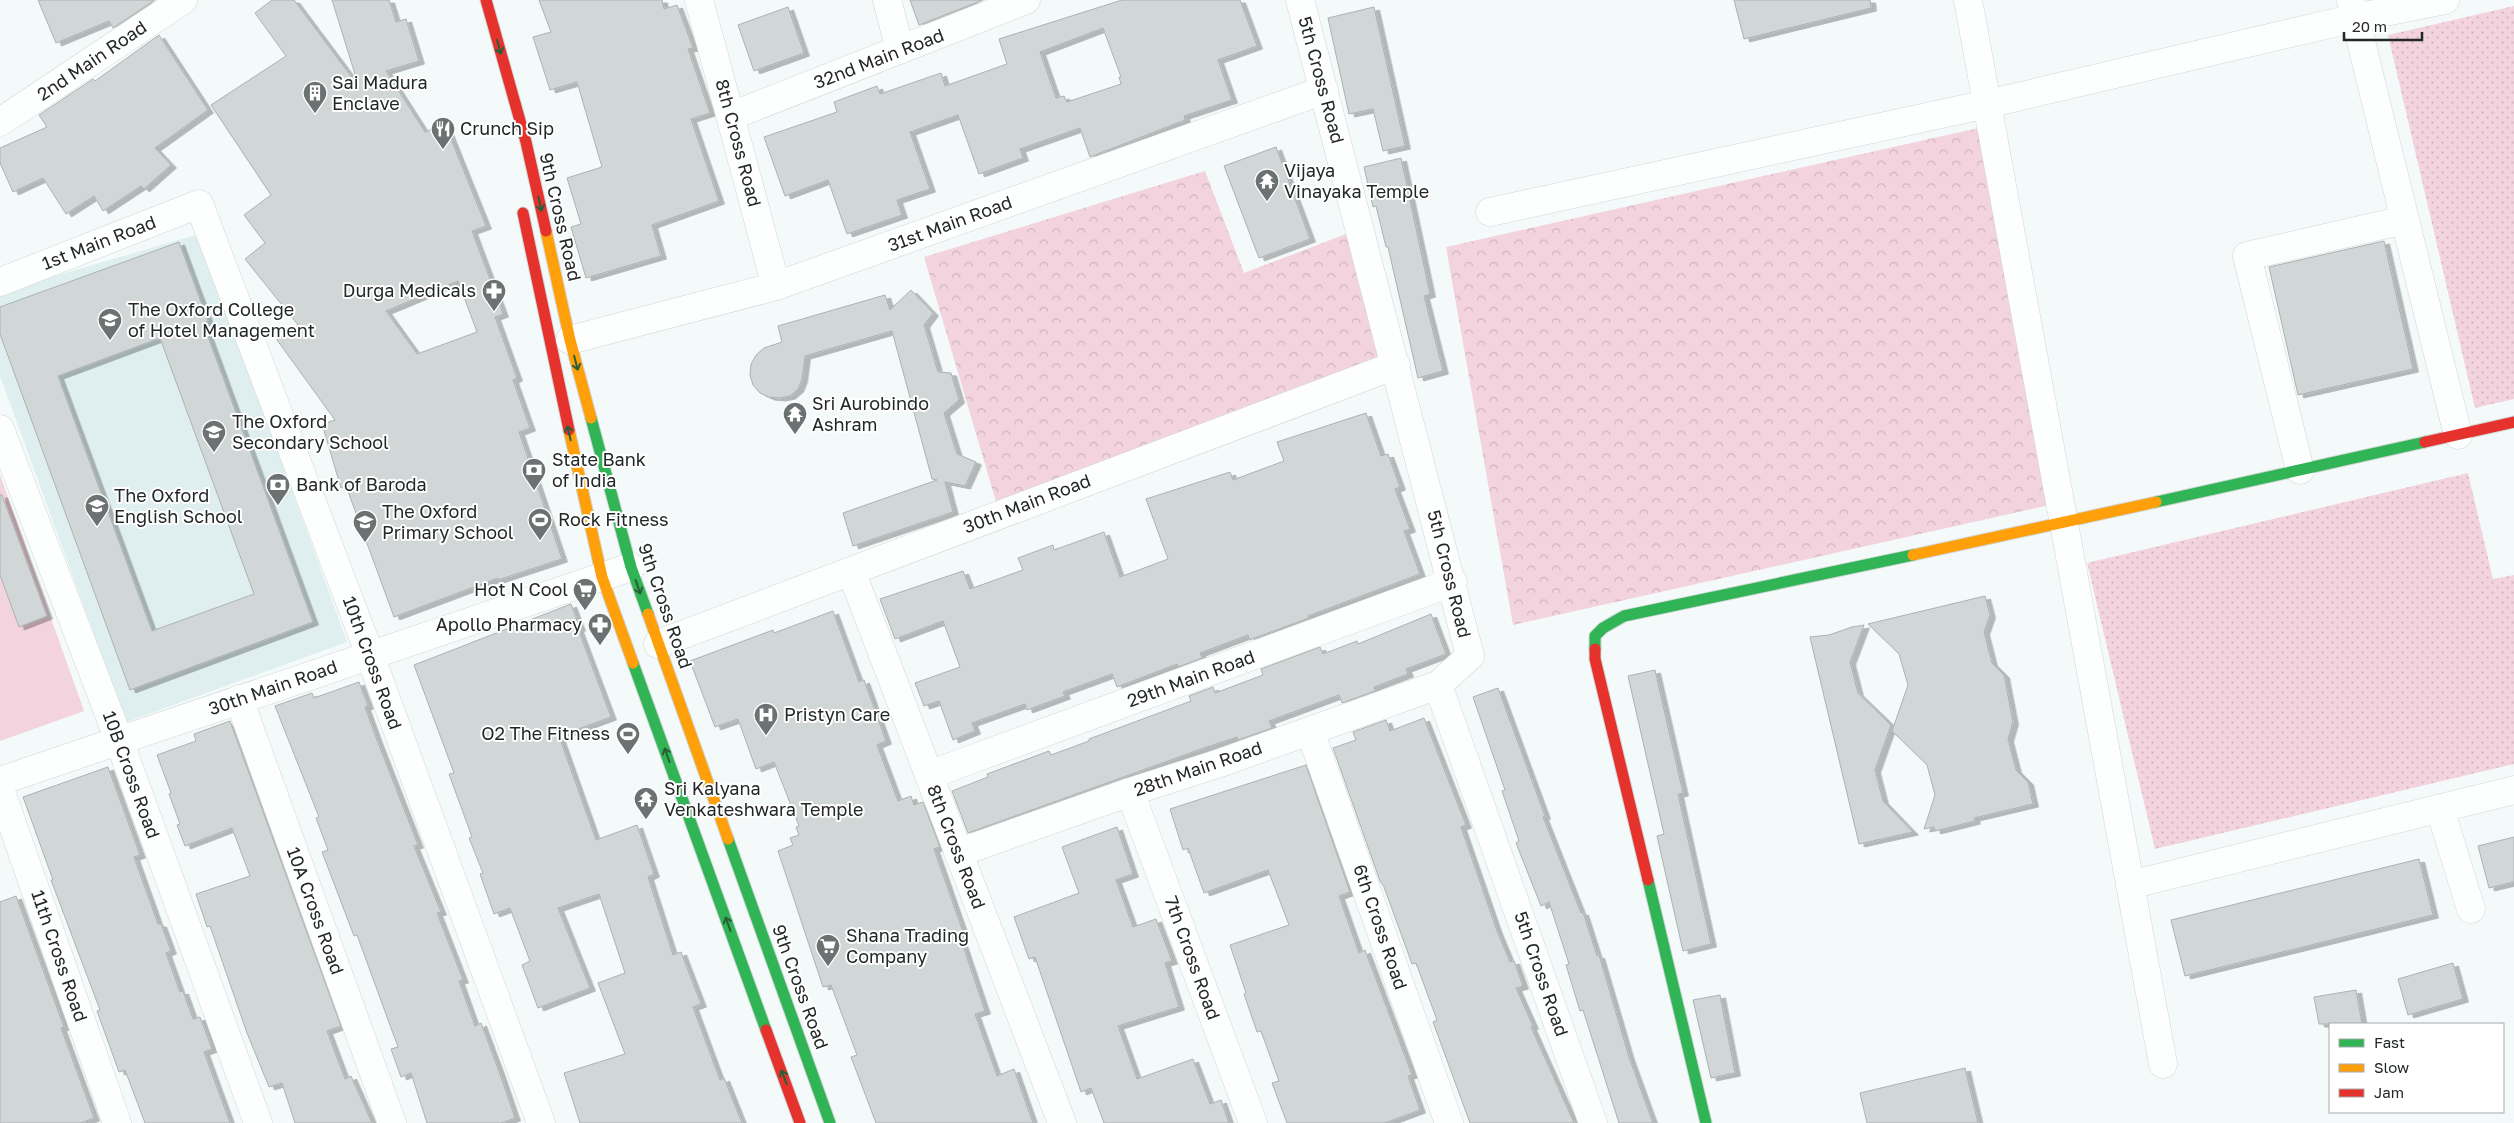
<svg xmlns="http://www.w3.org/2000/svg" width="2514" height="1123" font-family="'Golos Text',sans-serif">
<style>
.built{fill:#dfeeef}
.grass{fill:url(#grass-dots)}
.forest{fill:url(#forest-crowns)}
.pitch{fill:#f3d3de}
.building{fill:#d1d6d6;stroke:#acb1b1;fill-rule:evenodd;filter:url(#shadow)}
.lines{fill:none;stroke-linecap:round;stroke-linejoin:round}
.street-casing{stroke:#d1d6d6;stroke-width:29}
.fast-casing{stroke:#d1d6d6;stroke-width:13}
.slow-casing{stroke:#d1d6d6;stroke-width:13}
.jam-casing{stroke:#d1d6d6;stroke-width:13}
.street{stroke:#fdfefe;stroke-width:28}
.fast{stroke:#30b455;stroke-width:11}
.slow{stroke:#ff9f0a;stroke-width:11}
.jam{stroke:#e5322d;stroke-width:11}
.oneway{stroke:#285f39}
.labels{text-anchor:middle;stroke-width:4;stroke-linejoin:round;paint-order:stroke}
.street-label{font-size:18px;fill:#232727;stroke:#fff}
.poi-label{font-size:18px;fill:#232727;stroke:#fff;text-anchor:start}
</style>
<defs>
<pattern id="grass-dots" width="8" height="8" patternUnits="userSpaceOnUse" patternTransform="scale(1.25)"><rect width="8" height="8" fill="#f3d3de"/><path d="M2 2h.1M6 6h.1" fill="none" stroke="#d0b5be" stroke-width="1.8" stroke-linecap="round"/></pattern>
<pattern id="forest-crowns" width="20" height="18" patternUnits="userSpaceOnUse" patternTransform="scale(1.25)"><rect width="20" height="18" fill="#f3d3de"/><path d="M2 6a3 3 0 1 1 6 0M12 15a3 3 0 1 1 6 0" fill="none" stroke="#d0b5be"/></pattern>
<filter id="shadow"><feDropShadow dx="5.5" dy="3" stdDeviation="0" flood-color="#0004"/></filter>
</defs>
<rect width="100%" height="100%" fill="#f4fafa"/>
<path class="built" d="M 199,234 L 347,642 L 126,722 L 0,376 L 0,292 Z"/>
<path class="grass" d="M 2514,6 L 2514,399 L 2475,408 L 2388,35 Z
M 2468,473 L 2493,579 L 2514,575 L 2514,764 L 2155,849 L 2087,563 Z"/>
<path class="forest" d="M 1983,127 L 2054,504 L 1513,625 L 1446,247 Z
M 1205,171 L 1244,273 L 1346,234 L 1379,361 L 997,505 L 924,257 Z"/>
<path class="pitch" d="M 0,475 L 84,711 L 0,741 Z"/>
<path class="building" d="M 38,0 L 155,0 L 113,28 L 109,21 L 56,43 Z
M 272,0 L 294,0 L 359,87 L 332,0 L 389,0 L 396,22 L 406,19 L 419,61 L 386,71 L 425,132 L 445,124 L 486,226 L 472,231 L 503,314 L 495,317 L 517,378 L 513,380 L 530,428 L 519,432 L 562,559 L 498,580 L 498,578 L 394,617 L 346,486 L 341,488 L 322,424 L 335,420 L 277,340 L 298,325 L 245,259 L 265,243 L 244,215 L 271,195 L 211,105 L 286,56 L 255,13 ZM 458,281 L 477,332 L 417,354 L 386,311 Z
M 539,0 L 662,0 L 664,9 L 677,5 L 693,48 L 688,49 L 710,113 L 691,119 L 719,201 L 652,225 L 661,256 L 586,278 L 571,227 L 581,224 L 567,178 L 602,167 L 577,82 L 550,90 L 533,37 L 551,32 Z
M 910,0 L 983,0 L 919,25 Z
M 1122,0 L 1240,0 L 1257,46 L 1218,60 L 1232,100 L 1184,116 L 1185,120 L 1090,157 L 1080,128 L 1020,149 L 1023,158 L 979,174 L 958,115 L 910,132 L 930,189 L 897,200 L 902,215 L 847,234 L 828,180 L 785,196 L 764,137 L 837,112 L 834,102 L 877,86 L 880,94 L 941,73 L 945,86 L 1007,64 L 999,39 ZM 1103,28 L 1121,77 L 1119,77 L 1121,84 L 1067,102 L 1064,96 L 1056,98 L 1040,52 Z
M 1734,0 L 1870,0 L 1871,8 L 1744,39 Z
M 788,7 L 804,53 L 754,71 L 738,25 Z
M 1374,7 L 1405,146 L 1383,151 L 1373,109 L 1349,114 L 1328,18 Z
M 159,35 L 208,110 L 155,148 L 171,165 L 144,189 L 141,186 L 103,211 L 94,196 L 66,214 L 43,178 L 13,192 L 0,163 L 0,148 L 47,127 L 39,115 L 93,79 L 95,81 Z
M 1276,147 L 1310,239 L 1259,258 L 1224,166 Z
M 1401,158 L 1430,294 L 1424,296 L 1443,371 L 1418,378 L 1388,247 L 1386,247 L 1376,206 L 1373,207 L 1364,167 Z
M 2384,241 L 2413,369 L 2298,395 L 2269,267 Z
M 179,242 L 208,321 L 203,323 L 313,622 L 130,690 L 0,334 L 0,307 ZM 160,338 L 254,594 L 152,631 L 58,376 Z
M 911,290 L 933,313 L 924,325 L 938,372 L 951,373 L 959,400 L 944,413 L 957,454 L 976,462 L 965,486 L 945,482 L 953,512 L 853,546 L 843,513 L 937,480 L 932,479 L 892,331 L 805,356 L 802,379 L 798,389 L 790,396 L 780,398 L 769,397 L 760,393 L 753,385 L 750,375 L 751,364 L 756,355 L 764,348 L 782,342 L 778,326 L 885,295 L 890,310 Z
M 1366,413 L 1381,456 L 1388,454 L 1400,487 L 1395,489 L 1410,529 L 1404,531 L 1420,574 L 1308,616 L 1309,618 L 1249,640 L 1248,635 L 1200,653 L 1202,658 L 1178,667 L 1177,664 L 1117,687 L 1112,674 L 1063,692 L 1065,696 L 1027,710 L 1025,704 L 972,723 L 975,731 L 953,740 L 939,701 L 924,706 L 915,683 L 960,667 L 943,621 L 895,639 L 880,599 L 963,571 L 970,589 L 1023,570 L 1018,558 L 1053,545 L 1054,550 L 1104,532 L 1120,577 L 1168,559 L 1146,499 L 1230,472 L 1233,480 L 1284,461 L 1277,442 Z
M 0,495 L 2,495 L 47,616 L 19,627 L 0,575 Z
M 1985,596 L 1990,615 L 1984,632 L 1992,663 L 2004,675 L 2013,722 L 2008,739 L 2016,770 L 2028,782 L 2033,804 L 1974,818 L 1975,821 L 1935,831 L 1934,827 L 1924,829 L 1935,795 L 1927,765 L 1892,731 L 1908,685 L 1899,654 L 1868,624 Z
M 571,604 L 580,628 L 578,629 L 611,717 L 559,736 L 596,840 L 637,825 L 654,874 L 648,877 L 673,955 L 681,952 L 701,1004 L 693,1007 L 720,1080 L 724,1078 L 742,1123 L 580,1123 L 564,1073 L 625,1054 L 598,983 L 625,973 L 599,894 L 558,908 L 590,988 L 538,1008 L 522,965 L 530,961 L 510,908 L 494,914 L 480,874 L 483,873 L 469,838 L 472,837 L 449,774 L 454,773 L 414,665 Z
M 833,611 L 859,682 L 864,680 L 886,741 L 877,745 L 898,801 L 911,796 L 914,805 L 923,802 L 940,847 L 934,849 L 963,932 L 959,934 L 985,1011 L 975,1014 L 997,1076 L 1014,1069 L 1033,1123 L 876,1123 L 851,1057 L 857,1055 L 831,985 L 823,987 L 778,851 L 793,845 L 790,838 L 799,835 L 796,827 L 799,826 L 774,762 L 756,769 L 738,719 L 715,727 L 690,661 L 773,630 L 774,633 Z
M 1431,614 L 1446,654 L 1406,669 L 1408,674 L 1374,687 L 1375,691 L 1342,703 L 1339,695 L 1269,721 L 1272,728 L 1238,740 L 1237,737 L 1204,748 L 968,833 L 952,791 L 988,777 L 987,774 L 1049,751 L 1051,755 L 1089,741 L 1089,739 L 1191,701 L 1189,696 L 1213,687 L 1215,693 L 1263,675 L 1261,669 L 1320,647 L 1323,654 L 1357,641 L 1358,644 Z
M 1864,625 L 1850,662 L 1858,693 L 1891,725 L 1875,770 L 1883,801 L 1913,832 L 1859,844 L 1810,637 L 1829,635 L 1852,627 Z
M 1655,670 L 1683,793 L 1678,794 L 1711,944 L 1683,951 L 1657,836 L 1664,834 L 1628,676 Z
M 359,682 L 368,706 L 365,707 L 377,740 L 418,845 L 414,846 L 441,912 L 437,913 L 463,980 L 459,981 L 475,1026 L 481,1023 L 500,1074 L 515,1118 L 501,1123 L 427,1123 L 411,1073 L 401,1077 L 391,1049 L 398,1047 L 357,935 L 354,936 L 322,852 L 328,850 L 316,818 L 319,817 L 275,706 L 312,693 L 314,698 Z
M 1498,688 L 1545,816 L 1543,817 L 1581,913 L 1583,912 L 1597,956 L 1599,955 L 1629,1057 L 1653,1123 L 1619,1123 L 1583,1010 L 1580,1011 L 1566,965 L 1569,964 L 1549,902 L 1541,906 L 1516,843 L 1519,841 L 1502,791 L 1505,790 L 1473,697 Z
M 1424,718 L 1466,825 L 1461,827 L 1497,931 L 1510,962 L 1514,961 L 1523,986 L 1516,988 L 1533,1026 L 1531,1027 L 1574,1123 L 1470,1123 L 1433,1022 L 1437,1020 L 1416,963 L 1412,964 L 1384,887 L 1380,881 L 1333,748 L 1356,740 L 1353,732 L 1386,720 L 1390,731 Z
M 230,721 L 341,1026 L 327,1031 L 345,1079 L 351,1076 L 372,1123 L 295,1123 L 282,1083 L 269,1087 L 247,1033 L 210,926 L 207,927 L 196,894 L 250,876 L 232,828 L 185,846 L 177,825 L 180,824 L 169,794 L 171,793 L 157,755 L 196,741 L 194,734 Z
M 1306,765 L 1350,892 L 1339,896 L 1359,953 L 1365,950 L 1412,1075 L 1408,1076 L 1420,1110 L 1385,1123 L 1287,1123 L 1272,1083 L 1279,1081 L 1261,1031 L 1257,1032 L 1244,994 L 1246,993 L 1230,945 L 1289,925 L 1268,870 L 1204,893 L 1188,848 L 1183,850 L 1170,809 Z
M 108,767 L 140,855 L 134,857 L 158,924 L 161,924 L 171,951 L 166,953 L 180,992 L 183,991 L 193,1019 L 200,1017 L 212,1049 L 204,1052 L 230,1123 L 145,1123 L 125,1070 L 119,1072 L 97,1011 L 100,1010 L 51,880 L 53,880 L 23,797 Z
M 1117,827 L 1133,874 L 1116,880 L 1133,927 L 1156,919 L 1172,961 L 1165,963 L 1179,1007 L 1118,1026 L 1137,1079 L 1193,1059 L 1210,1104 L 1221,1100 L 1229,1123 L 1104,1123 L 1091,1088 L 1081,1092 L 1035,957 L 1029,959 L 1014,917 L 1079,893 L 1062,847 Z
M 2514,837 L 2514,882 L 2489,888 L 2478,846 Z
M 2419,859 L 2433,915 L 2185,976 L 2171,920 Z
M 16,896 L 64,1027 L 61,1028 L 94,1118 L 81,1123 L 0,1123 L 0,902 Z
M 2453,963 L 2463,999 L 2408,1015 L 2398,979 Z
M 2356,990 L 2362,1024 L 2319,1024 L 2314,997 Z
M 1720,995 L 1735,1073 L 1711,1078 L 1693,1000 Z
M 1965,1068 L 1978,1123 L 1867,1123 L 1860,1093 Z"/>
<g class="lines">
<defs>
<path id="street" d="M 699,0 L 776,286
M 887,0 L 900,50
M 1300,0 L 1470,656 L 1438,685 L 1593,1123
M 1968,0 L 2163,1064
M 2351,1 L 2458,435
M 731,116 L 1026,0
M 0,122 L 183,0
M 1490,212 L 1987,104 L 2355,18 L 2445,0
M 0,282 L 199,204 L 370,655 L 541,1123
M 570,340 L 776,286 L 1324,90
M 0,429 L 119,740 L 258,1123
M 2300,470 L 2247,256 L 2404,220
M 851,571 L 1062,1123
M 658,644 L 1396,365
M 239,699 L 392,1123
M 1310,731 L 1449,1123
M 929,775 L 1453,582
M 0,781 L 631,567
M 0,789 L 117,1123
M 1130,792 L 1253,1123
M 2440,809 L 2471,909
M 958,853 L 1130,792 L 1220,763 L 1438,685
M 2130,885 L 2514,790"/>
<path id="fast" d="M 591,418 L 631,567 L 648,614
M 2156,502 L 2425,442
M 1595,649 L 1595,636 L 1603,628 L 1624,616 L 1913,555
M 633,663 L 766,1030
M 728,839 L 830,1123
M 1648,880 L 1706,1123"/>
<path id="slow" d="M 546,231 L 570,340 L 591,418
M 569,430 L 602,577 L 633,663
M 1913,555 L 2156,502
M 648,614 L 728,839"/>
<path id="jam" d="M 486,0 L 526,142 L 546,231
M 523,213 L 569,430
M 2425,442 L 2514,422
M 1595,649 L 1595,659 L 1648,880
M 766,1030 L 800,1123"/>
</defs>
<use href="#street" class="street-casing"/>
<use href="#fast" class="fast-casing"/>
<use href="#slow" class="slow-casing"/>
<use href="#jam" class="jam-casing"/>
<use href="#street" class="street"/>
<use href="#fast" class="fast"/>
<use href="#slow" class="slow"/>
<use href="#jam" class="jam"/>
</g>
<defs><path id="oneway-shaft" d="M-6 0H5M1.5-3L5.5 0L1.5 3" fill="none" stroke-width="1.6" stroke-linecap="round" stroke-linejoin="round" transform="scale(1.25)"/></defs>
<g class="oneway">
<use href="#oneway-shaft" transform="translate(499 47) rotate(74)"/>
<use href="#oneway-shaft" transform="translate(540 204) rotate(77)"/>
<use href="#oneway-shaft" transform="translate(576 363) rotate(75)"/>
<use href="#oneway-shaft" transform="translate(569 433) rotate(-103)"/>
<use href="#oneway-shaft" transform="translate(638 587) rotate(71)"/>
<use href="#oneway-shaft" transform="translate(667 755) rotate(-110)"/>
<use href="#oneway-shaft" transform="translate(728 924) rotate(-110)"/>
<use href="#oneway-shaft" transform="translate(784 1077) rotate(-110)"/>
</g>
<defs>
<symbol id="building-pin" viewBox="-11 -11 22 30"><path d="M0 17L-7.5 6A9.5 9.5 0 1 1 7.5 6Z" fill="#6c7171" stroke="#fff"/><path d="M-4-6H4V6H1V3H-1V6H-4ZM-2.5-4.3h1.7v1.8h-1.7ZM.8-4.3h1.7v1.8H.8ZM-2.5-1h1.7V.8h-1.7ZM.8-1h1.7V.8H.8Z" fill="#fff"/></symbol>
<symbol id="restaurant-pin" viewBox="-11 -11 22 30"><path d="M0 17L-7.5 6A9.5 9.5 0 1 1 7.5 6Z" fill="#6c7171" stroke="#fff"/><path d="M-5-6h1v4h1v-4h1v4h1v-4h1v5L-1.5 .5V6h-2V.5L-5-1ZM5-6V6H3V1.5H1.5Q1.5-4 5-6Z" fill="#fff"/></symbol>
<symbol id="temple-pin" viewBox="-11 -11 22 30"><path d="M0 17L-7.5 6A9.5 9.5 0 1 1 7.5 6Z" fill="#6c7171" stroke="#fff"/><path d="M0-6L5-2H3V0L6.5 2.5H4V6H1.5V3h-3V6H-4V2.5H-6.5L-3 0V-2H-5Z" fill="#fff"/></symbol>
<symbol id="pharmacy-pin" viewBox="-11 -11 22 30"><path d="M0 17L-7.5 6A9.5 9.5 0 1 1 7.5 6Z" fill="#6c7171" stroke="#fff"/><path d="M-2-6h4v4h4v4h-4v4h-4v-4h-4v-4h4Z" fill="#fff"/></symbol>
<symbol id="university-pin" viewBox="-11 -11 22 30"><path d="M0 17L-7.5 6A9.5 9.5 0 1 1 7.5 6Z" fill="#6c7171" stroke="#fff"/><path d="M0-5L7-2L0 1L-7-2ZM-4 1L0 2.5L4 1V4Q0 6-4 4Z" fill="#fff"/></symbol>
<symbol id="school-pin" viewBox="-11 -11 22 30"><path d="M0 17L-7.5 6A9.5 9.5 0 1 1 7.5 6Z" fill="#6c7171" stroke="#fff"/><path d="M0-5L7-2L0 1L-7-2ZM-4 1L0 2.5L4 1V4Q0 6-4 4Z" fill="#fff"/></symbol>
<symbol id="bank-pin" viewBox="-11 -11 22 30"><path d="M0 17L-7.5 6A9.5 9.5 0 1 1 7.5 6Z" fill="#6c7171" stroke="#fff"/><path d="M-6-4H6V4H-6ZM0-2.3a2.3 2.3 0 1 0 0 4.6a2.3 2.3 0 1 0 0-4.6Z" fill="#fff"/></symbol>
<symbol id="stadium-pin" viewBox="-11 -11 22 30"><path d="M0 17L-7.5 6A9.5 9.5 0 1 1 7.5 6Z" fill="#6c7171" stroke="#fff"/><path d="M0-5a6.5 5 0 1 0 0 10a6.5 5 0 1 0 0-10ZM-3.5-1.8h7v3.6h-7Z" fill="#fff"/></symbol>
<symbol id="supermarket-pin" viewBox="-11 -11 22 30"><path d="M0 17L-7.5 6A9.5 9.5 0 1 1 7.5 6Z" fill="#6c7171" stroke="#fff"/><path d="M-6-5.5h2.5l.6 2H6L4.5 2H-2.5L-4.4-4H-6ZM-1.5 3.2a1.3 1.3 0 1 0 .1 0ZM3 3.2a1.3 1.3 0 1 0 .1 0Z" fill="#fff"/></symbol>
<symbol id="hospital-pin" viewBox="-11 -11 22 30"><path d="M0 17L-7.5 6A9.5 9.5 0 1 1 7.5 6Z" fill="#6c7171" stroke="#fff"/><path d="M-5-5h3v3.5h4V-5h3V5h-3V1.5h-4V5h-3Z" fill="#fff"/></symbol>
</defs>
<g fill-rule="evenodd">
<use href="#building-pin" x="301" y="79" width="28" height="38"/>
<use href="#restaurant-pin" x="429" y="115" width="28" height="38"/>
<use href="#temple-pin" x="1253" y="167" width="28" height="38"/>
<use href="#pharmacy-pin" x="480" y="277" width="28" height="38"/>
<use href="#university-pin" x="96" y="306" width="28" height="38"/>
<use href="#temple-pin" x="781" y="400" width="28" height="38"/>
<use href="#school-pin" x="200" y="418" width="28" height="38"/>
<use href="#bank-pin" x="520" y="456" width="28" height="38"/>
<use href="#bank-pin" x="264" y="471" width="28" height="38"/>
<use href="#school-pin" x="83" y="492" width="28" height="38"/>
<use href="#stadium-pin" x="526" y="506" width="28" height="38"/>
<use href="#school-pin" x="351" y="508" width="28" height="38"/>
<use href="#supermarket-pin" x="571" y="576" width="28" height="38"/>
<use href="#pharmacy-pin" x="586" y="611" width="28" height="38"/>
<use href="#hospital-pin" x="752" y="701" width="28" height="38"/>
<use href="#stadium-pin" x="614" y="720" width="28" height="38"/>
<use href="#temple-pin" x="632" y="785" width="28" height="38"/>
<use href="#supermarket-pin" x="814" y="932" width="28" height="38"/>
</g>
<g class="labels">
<g class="street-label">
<text transform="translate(879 59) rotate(-21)" y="6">32nd Main Road</text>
<text transform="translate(92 61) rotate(-34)" y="6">2nd Main Road</text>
<text transform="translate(1321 80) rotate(75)" y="6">5th Cross Road</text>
<text transform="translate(738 143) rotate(75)" y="6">8th Cross Road</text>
<text transform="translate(560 217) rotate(77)" y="6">9th Cross Road</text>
<text transform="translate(950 224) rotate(-20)" y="6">31st Main Road</text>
<text transform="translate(99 243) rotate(-21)" y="6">1st Main Road</text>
<text transform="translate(1027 504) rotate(-21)" y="6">30th Main Road</text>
<text transform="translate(1449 574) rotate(76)" y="6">5th Cross Road</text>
<text transform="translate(665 606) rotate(71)" y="6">9th Cross Road</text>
<text transform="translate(372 663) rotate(70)" y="6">10th Cross Road</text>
<text transform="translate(1191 679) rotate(-20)" y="6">29th Main Road</text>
<text transform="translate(273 688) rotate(-19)" y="6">30th Main Road</text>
<text transform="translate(1198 769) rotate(-19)" y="6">28th Main Road</text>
<text transform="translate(131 775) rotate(70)" y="6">10B Cross Road</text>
<text transform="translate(956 847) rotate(69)" y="6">8th Cross Road</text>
<text transform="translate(315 911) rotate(70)" y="6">10A Cross Road</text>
<text transform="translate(1380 927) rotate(71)" y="6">6th Cross Road</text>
<text transform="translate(59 956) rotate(71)" y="6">11th Cross Road</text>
<text transform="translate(1192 958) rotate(70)" y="6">7th Cross Road</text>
<text transform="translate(1541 974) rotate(71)" y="6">5th Cross Road</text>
<text transform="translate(800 987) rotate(70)" y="6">9th Cross Road</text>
</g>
<g class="poi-label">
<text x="332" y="89">Sai Madura<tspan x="332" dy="21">Enclave</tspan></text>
<text x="460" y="135">Crunch Sip</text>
<text x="1284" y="177">Vijaya<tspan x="1284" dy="21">Vinayaka Temple</tspan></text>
<text x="476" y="297" text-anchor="end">Durga Medicals</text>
<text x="128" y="316">The Oxford College<tspan x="128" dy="21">of Hotel Management</tspan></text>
<text x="812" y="410">Sri Aurobindo<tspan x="812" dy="21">Ashram</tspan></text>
<text x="232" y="428">The Oxford<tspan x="232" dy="21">Secondary School</tspan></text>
<text x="552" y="466">State Bank<tspan x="552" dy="21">of India</tspan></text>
<text x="296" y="491">Bank of Baroda</text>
<text x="114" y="502">The Oxford<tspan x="114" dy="21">English School</tspan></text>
<text x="382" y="518">The Oxford<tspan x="382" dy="21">Primary School</tspan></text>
<text x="558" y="526">Rock Fitness</text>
<text x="568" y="596" text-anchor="end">Hot N Cool</text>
<text x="582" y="631" text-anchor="end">Apollo Pharmacy</text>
<text x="784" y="721">Pristyn Care</text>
<text x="610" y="740" text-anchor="end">O2 The Fitness</text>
<text x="664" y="795">Sri Kalyana<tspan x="664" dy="21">Venkateshwara Temple</tspan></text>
<text x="846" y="942">Shana Trading<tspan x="846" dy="21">Company</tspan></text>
</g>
</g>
<rect x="2329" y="1023" width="175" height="90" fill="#ffffff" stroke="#a7a9a9"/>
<rect x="2339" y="1039" width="25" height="8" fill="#30b455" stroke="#a7a9a9"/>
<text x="2374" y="1048" font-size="15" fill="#232727">Fast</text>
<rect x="2339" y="1064" width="25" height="8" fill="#ff9f0a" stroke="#a7a9a9"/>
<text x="2374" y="1073" font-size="15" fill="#232727">Slow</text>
<rect x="2339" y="1089" width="25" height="8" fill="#e5322d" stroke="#a7a9a9"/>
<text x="2374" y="1098" font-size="15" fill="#232727">Jam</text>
<path d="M2344 32v8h78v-8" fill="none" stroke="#232727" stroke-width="2.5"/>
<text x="2352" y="32" font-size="15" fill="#232727" stroke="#ffffff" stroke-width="4" paint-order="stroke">20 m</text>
</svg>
